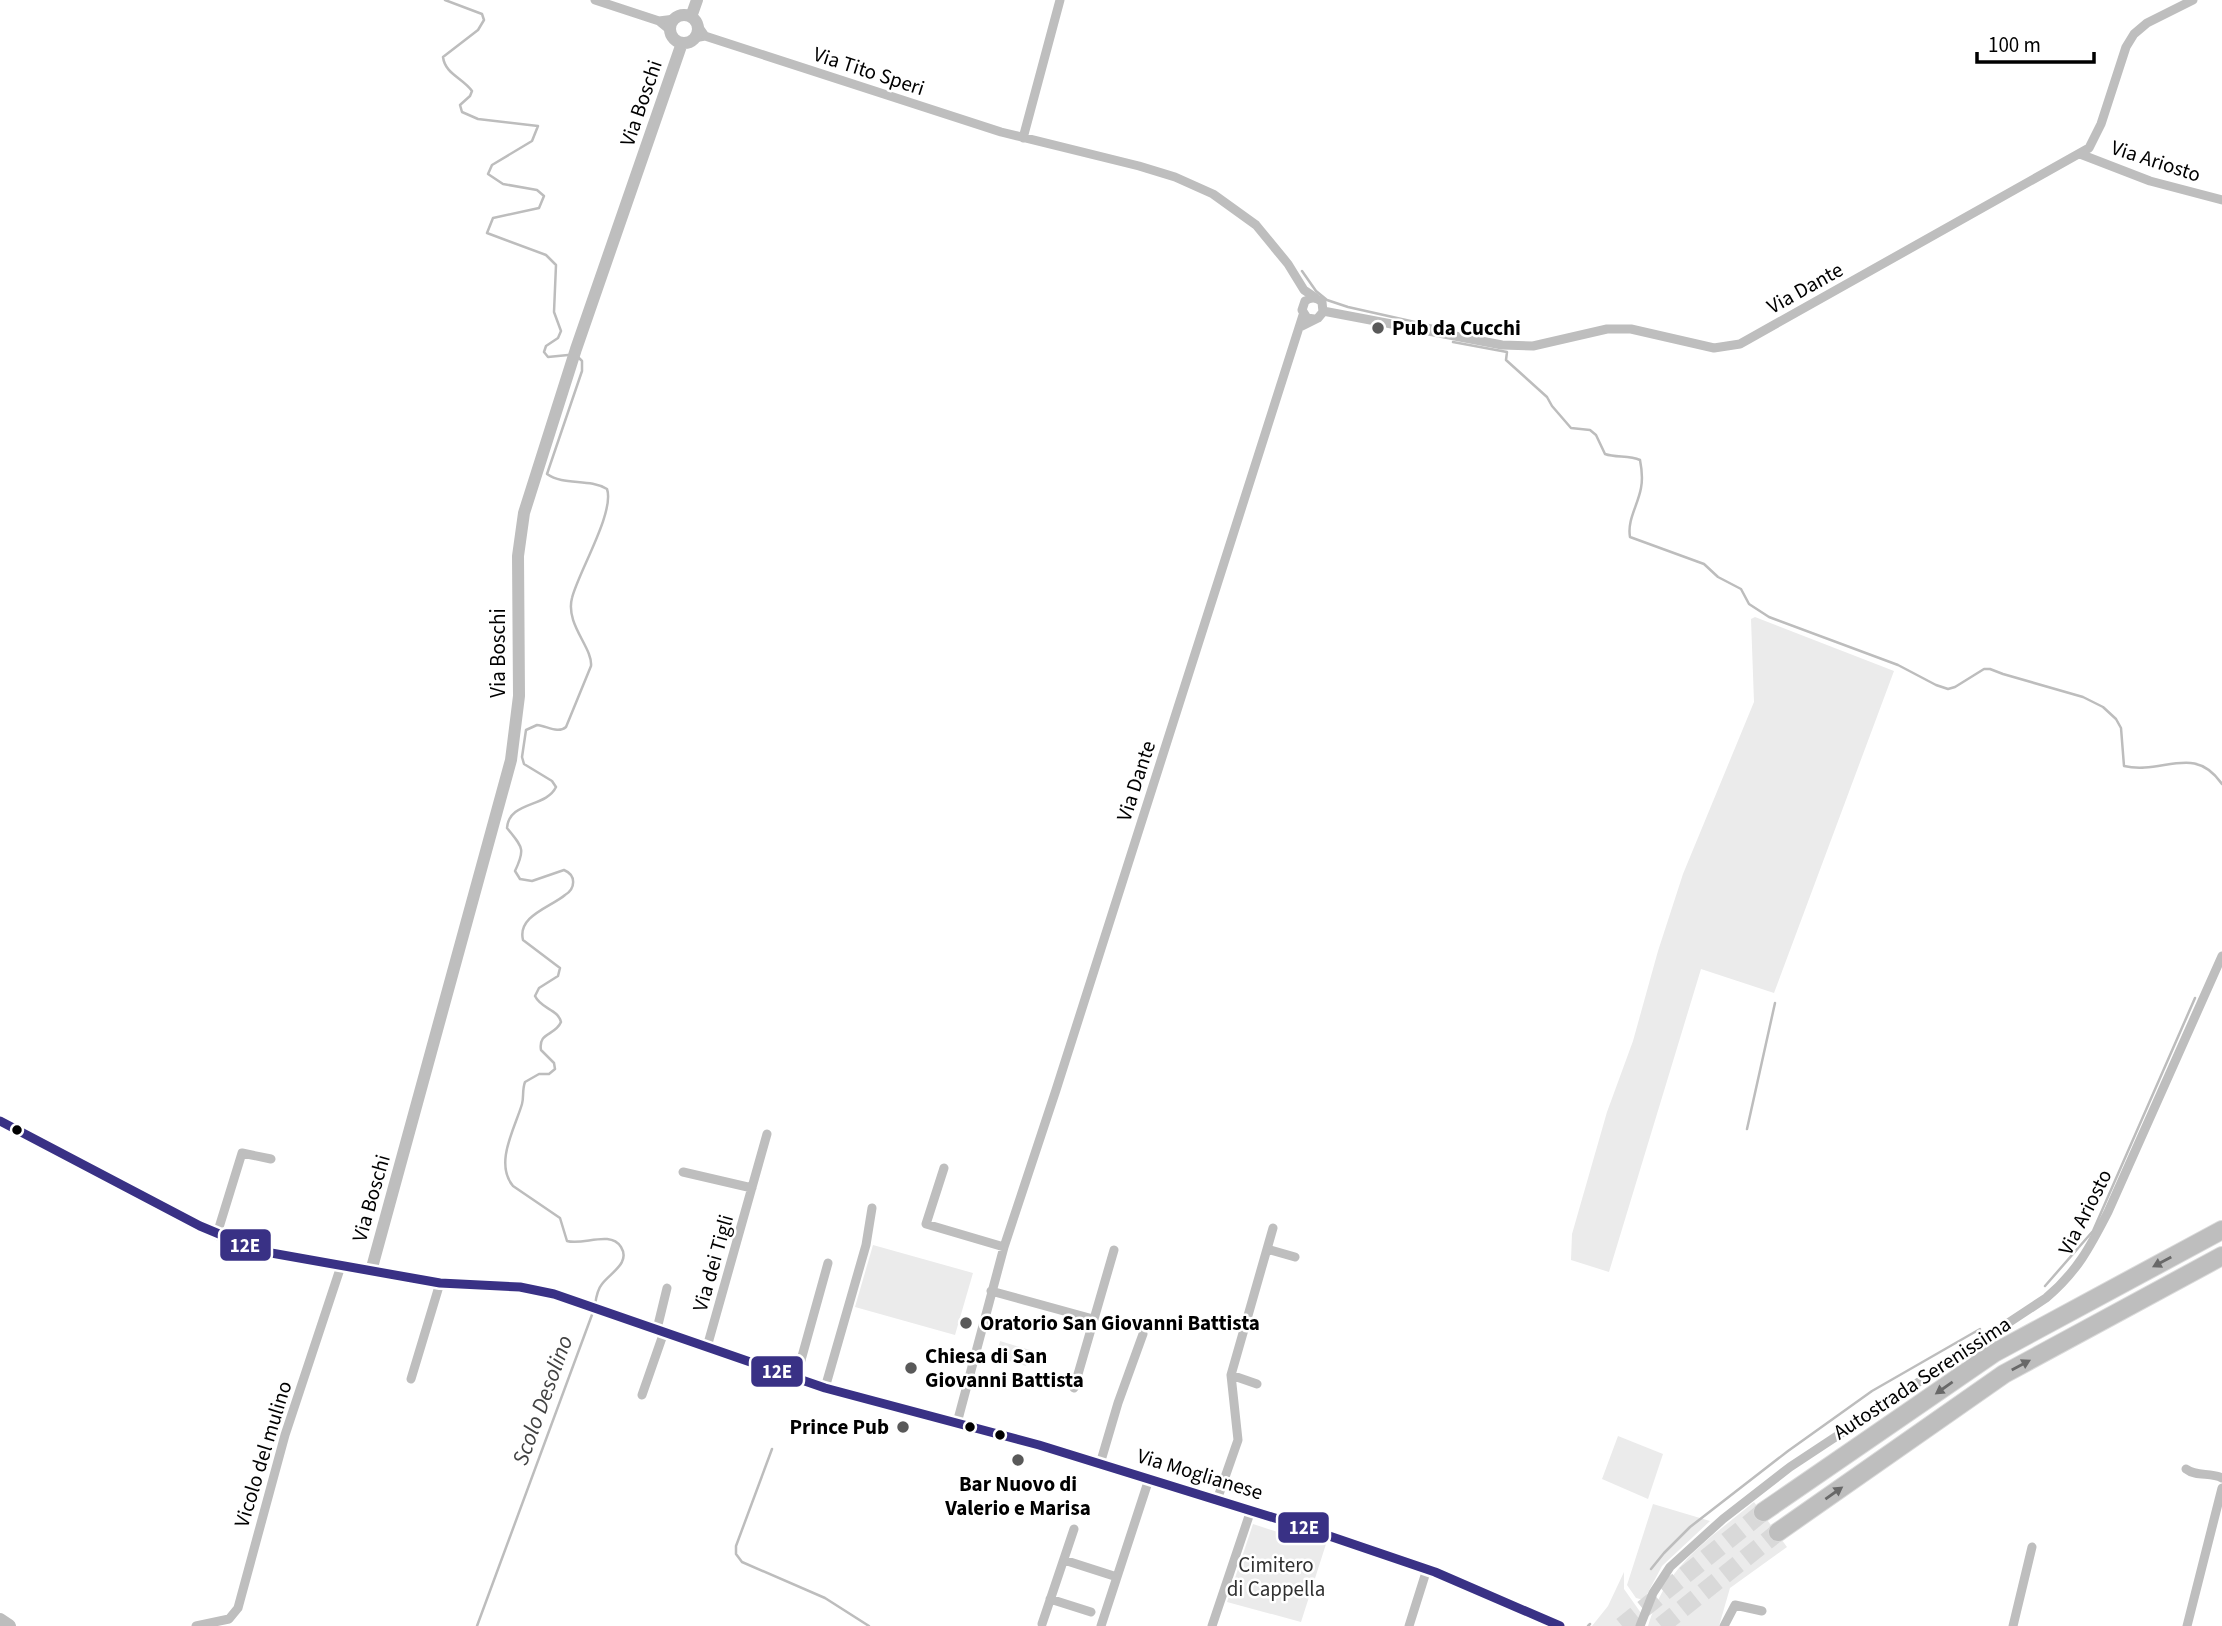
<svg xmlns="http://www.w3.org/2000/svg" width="2222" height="1626" font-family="'Source Sans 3',sans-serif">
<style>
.green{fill:#ebebeb}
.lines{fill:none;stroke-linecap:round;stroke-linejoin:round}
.stream{stroke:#bdbdbd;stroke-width:2.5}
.river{stroke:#bdbdbd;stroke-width:14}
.motorway-tunnel{stroke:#d9d9d9;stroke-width:18;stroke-dasharray:18 9;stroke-linecap:butt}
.motorway-casing{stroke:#dbdbdb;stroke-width:20}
.minor{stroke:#bebebe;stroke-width:9}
.tertiary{stroke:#bebebe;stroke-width:12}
.secondary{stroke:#c2c2c2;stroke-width:12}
.motorway{stroke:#bebebe;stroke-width:18}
.bus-1-casing{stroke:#fff;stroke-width:14}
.bus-1{stroke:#393185;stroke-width:9}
.oneway{fill:#686868}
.poi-dot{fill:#595959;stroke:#fff;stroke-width:2.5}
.bus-dot{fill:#000;stroke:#fff;stroke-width:2.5}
.labels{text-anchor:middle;stroke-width:5;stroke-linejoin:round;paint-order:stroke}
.street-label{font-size:21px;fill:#000;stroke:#fff}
.poi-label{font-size:21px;font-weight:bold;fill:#000;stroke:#fff;text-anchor:start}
.park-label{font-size:21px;fill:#313131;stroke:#fff}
.water-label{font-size:23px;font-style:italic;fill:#424242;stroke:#fff}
.line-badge{stroke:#fff;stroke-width:2.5}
.badge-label{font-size:19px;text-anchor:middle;font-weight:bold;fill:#fff}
</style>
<rect width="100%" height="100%" fill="#fff"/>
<path class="green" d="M 1755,617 L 1894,671 L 1774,993 L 1701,969 L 1609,1272 L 1571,1260 L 1572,1234 L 1607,1112 L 1633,1041 L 1658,951 L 1683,874 L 1754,702 L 1751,619 Z
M 873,1245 L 973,1273 L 955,1335 L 855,1307 Z
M 1000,1341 L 1030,1350 L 1026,1366 L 996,1357 Z
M 1618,1436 L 1663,1454 L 1648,1499 L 1602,1479 Z
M 1754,1502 L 1787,1547 L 1730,1588 L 1719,1626 L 1648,1626 C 1667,1564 1707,1541 1754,1502 Z
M 1653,1504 L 1710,1521 L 1662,1566 L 1644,1600 L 1636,1598 L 1627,1585 Z
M 1253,1524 L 1290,1536 L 1297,1535 L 1326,1544 L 1301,1622 L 1227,1602 Z
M 1624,1572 L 1624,1589 L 1641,1613 L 1636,1626 L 1592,1626 L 1608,1606 Z"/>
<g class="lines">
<path class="stream" d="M 445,0 L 482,14 L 484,20 L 478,30 L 443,57 C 445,74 463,78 472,91 L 470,96 L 460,105 L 462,112 L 478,119 L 538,126 L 532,141 L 492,165 L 488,174 L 503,184 L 537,190 L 544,196 L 539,208 L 493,218 L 487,233 L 546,255 L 556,265 L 554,312 L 561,331 L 558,338 L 546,346 L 544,352 L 548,357 L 568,355
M 1302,271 L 1316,291 L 1327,300 L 1348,307 L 1455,331
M 1453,342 L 1507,352 L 1506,360 L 1547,397 L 1552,406 L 1571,428 L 1590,430 L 1596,435 L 1605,454 C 1616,458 1629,455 1640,460 C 1642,470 1643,478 1641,488 C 1638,505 1627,520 1630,537 L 1704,564 L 1718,577 L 1741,589 L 1749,604 L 1769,617 L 1898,665 L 1936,685 L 1948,689 L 1955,687 L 1984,669 L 1990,669 L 2003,674 L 2083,697 L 2103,707 L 2116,719 L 2121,728 L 2124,766 C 2163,775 2194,743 2222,784
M 578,357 L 582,361 L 582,371 L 547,474 C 564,486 589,478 607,489 C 615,512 578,573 572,598 C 565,624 593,648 591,666 L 566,727 C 558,734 547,726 537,725 L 526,730 L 522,757 L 524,764 L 552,781 L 556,787 C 546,808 509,801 507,828 C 522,847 526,848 515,871 L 520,879 L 532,881 L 564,870 C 576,875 576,888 565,895 C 551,907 517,916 523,940 L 560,968 L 558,976 L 539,988 L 535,996 C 541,1009 558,1009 561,1022 C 555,1036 538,1032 541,1050 L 554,1063 L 555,1069 L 549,1074 L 539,1074 L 525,1082 C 522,1090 524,1097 522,1104 C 515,1128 494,1163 513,1186 L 560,1218 L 567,1241 C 583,1246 610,1230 621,1247 C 631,1263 610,1273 602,1284 C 597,1290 596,1298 595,1305
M 1747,1129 L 1775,1003
M 2045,1286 L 2093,1231 L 2195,998
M 772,1449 L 736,1546 L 736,1554 L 742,1562 L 825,1598 L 869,1626
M 1651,1569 L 1664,1553 L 1690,1527 L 1788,1451 L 1872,1391 L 1980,1329
M 477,1626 L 593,1312
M 1588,1626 L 1590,1624"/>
<path class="river" d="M 0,1620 L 9,1626"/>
<path class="motorway-tunnel" d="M 1622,1626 L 1763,1512
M 1661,1626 L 1778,1532"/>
<defs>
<path id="motorway" d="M 1763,1512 L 1994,1353 L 2222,1230
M 1778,1532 L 2004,1374 L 2222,1256"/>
</defs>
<use href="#motorway" class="motorway-casing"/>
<path class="minor" d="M 595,0 L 659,21 L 670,30
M 659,21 L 675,19
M 698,26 L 705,36
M 694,38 L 705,36 L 1001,132 L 1139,166 L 1175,177 L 1213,194 L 1256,225 L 1288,264 L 1304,290 L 1316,298
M 1023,138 L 1060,0
M 2080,154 L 2150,181 L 2222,200
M 1323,311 L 1502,345 L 1533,346 L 1607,329 L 1631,329 L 1714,348 L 1740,344 L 2089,148 L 2101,124 L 2126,47 L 2134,34 L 2147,23 L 2193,0
M 1300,327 L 1318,318 L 1323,312 L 1322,302 C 1316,297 1311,297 1305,301 L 1302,310 L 1307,318 L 1314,319
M 944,1168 L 926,1224 L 1004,1247
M 683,1172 L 752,1188
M 217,1234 L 242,1153 L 271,1159
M 1267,1249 L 1295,1257
M 991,1291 L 1093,1319
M 657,1329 L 667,1288
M 707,1347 L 767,1134
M 1231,1375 L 1257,1384
M 796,1378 L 828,1263
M 411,1379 L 440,1283
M 825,1388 L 866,1245 L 872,1208
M 1074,1388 L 1114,1250
M 642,1395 L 664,1332
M 957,1423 L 1004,1247 L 1056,1090 L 1303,315
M 1100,1464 L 1118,1403 L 1143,1334
M 2186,1469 C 2196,1477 2211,1472 2222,1478
M 1217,1500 L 1238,1440 L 1231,1375 L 1273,1228
M 1064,1560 L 1117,1577
M 1050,1599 L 1091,1612
M 1042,1624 L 1074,1529
M 196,1626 L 229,1619 L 238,1608 L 285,1435 L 341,1266
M 1101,1626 L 1149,1479
M 1212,1626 L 1251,1510
M 1409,1626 L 1427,1569
M 1640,1626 L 1653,1593 L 1670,1567 L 1723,1519 L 1790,1467 L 2046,1298 C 2077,1272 2090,1247 2108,1212 L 2222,956
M 1724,1626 L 1735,1605 L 1762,1611
M 2013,1626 L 2032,1547
M 2187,1626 L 2222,1488"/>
<path class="tertiary" d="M670 29a14 14 0 1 1 28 0a14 14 0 1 1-28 0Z
M 691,17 L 697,0
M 371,1271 L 511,760 L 519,696 L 518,556 L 524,513 L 576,349 L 682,43"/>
<path class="secondary" d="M 0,1121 L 200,1226 L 237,1243 L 260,1251 L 440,1283 L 520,1287 L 554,1294 L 825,1388 L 1039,1445 L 1294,1524 L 1435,1572 L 1560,1626"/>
<use href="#motorway" class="motorway"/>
<defs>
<path id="bus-1" d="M 0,1121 L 200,1226 L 260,1251 L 440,1283 L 520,1287 L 554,1294 L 825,1388 L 1039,1445 L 1294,1524 L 1435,1572 L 1560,1626"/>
</defs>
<use href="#bus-1" class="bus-1-casing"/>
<use href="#bus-1" class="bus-1"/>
</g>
<defs><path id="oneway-solid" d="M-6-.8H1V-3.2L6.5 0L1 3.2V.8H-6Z" transform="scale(1.75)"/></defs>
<g class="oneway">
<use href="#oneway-solid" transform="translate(2162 1262) rotate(152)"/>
<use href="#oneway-solid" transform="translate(2021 1365) rotate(-28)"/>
<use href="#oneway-solid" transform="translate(1944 1388) rotate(145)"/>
<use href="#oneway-solid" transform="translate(1834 1493) rotate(-35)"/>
</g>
<g class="poi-dot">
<circle cx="1378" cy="328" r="7"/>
<circle cx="966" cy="1323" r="7"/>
<circle cx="911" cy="1368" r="7"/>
<circle cx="903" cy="1427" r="7"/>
<circle cx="1018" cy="1460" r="7"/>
</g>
<g class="bus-dot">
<circle cx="17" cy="1130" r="6"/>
<circle cx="970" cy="1427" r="6"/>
<circle cx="1000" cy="1435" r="6"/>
</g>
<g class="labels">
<g class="street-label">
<text transform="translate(869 71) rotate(18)" y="7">Via Tito Speri</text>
<text transform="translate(641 103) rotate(-71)" y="7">Via Boschi</text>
<text transform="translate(2156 161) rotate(18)" y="7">Via Ariosto</text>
<text transform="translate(1805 288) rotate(-29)" y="7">Via Dante</text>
<text transform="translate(498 653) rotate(-90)" y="7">Via Boschi</text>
<text transform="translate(1136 781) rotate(-72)" y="7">Via Dante</text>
<text transform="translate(371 1198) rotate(-74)" y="7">Via Boschi</text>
<text transform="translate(2085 1212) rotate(-63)" y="7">Via Ariosto</text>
<text transform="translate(713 1263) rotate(-74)" y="7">Via dei Tigli</text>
<text transform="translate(1922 1378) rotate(-33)" y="7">Autostrada Serenissima</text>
<text transform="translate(263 1454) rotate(-73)" y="7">Vicolo del mulino</text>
<text transform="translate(1200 1474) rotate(17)" y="7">Via Moglianese</text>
</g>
<g class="poi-label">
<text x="1392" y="335">Pub da Cucchi</text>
<text x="980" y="1330">Oratorio San Giovanni Battista</text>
<text x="925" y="1363">Chiesa di San<tspan x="925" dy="24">Giovanni Battista</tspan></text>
<text x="889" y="1434" text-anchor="end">Prince Pub</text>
<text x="1018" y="1491" text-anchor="middle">Bar Nuovo di<tspan x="1018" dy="24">Valerio e Marisa</tspan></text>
</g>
<g class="park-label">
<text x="1276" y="1572">Cimitero<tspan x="1276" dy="24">di Cappella</tspan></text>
</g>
<g class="water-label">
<text transform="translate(542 1400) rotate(-70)" y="8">Scolo Desolino</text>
</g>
</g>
<g class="line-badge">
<rect x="219" y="1228" width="53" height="34" rx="7" fill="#393185"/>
<rect x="750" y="1355" width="54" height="33" rx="7" fill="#393185"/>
<rect x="1277" y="1511" width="53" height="33" rx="7" fill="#393185"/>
</g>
<g class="badge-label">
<text x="245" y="1252">12E</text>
<text x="777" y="1378">12E</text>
<text x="1304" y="1534">12E</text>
</g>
<path d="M1977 52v10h117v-10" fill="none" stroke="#000000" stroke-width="3.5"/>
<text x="1988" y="52" font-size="21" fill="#000000" stroke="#ffffff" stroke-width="5" paint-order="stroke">100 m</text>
</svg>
